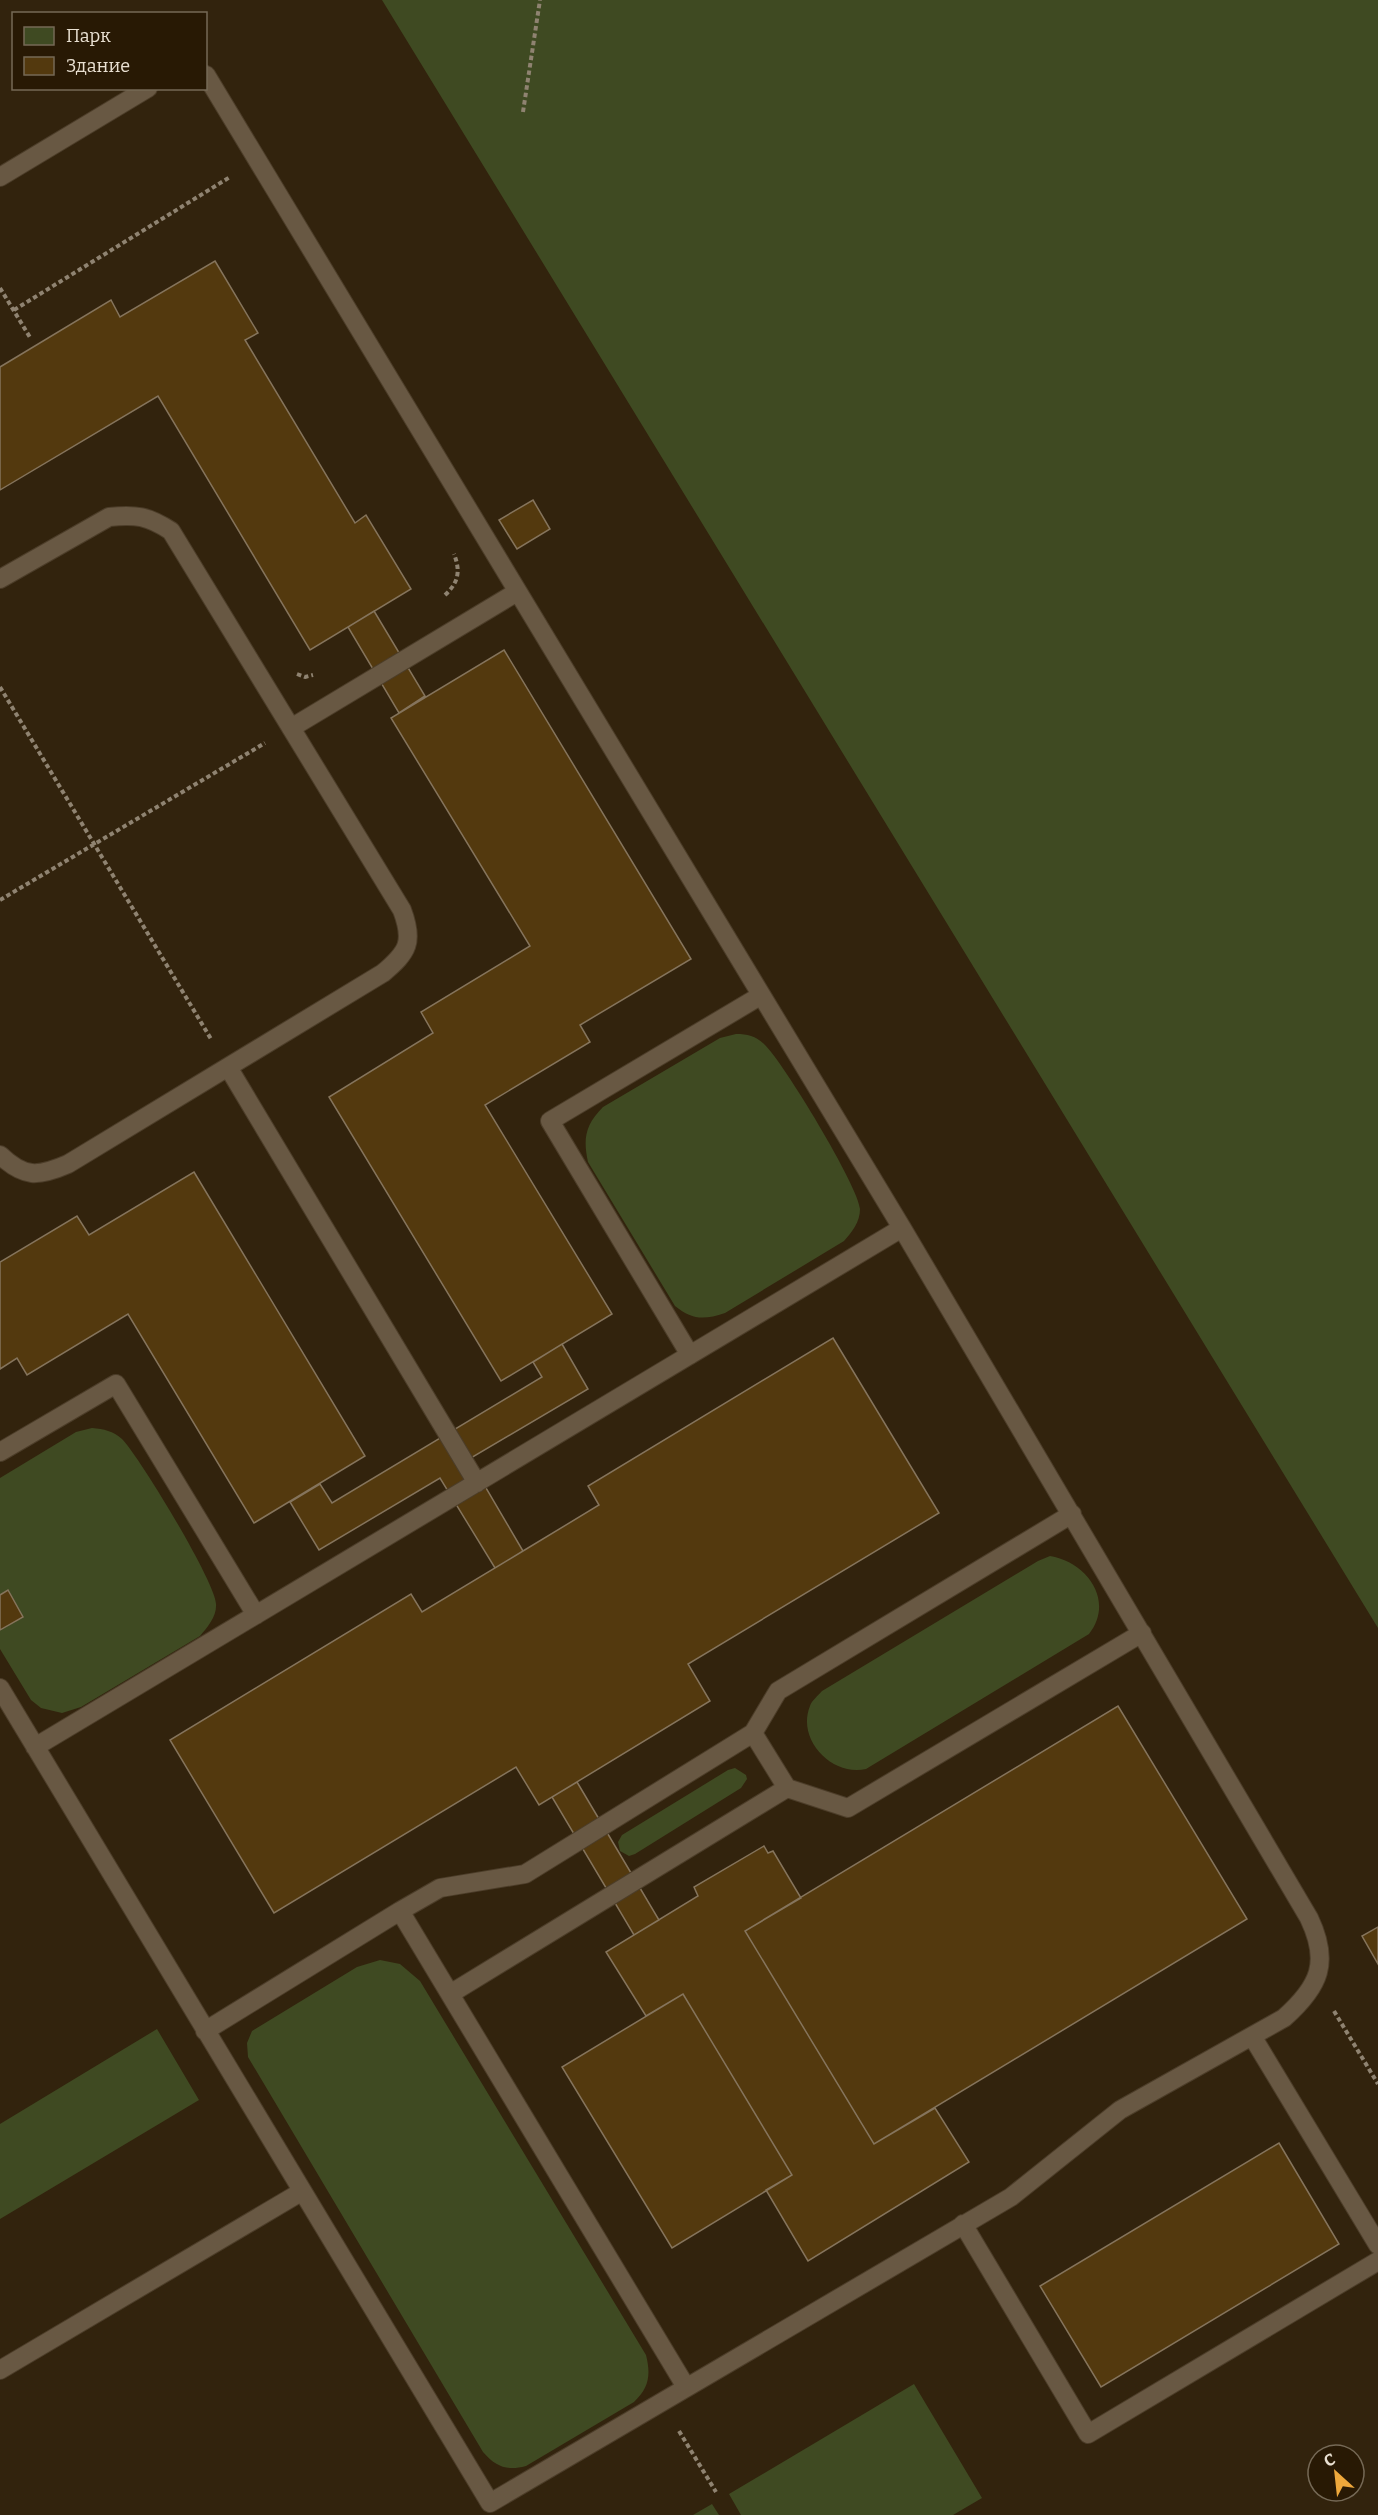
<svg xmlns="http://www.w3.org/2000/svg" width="1378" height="2515" viewBox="0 0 1378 2515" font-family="Bitter,serif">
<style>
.green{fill:#3f4a22}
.building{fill:#53390e;stroke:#85745c;stroke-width:1.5}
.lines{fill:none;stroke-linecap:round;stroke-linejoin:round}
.lane-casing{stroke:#4c3d29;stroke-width:20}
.path{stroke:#8f8371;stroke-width:4;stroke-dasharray:4.5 3;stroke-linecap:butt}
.lane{stroke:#685843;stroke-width:18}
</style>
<rect width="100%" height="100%" fill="#32230d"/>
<path class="green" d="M382,0H1378V1628Z
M736,1034C748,1034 756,1036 765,1045C783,1062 859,1187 860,1209C860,1222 852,1232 844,1241L725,1313C704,1320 692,1320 675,1306L588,1162C583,1139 585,1125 603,1107L720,1038Z
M92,1428C104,1429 113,1431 122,1439C139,1456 216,1583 216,1604C217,1616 208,1627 200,1636L81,1707L62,1713L41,1708L31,1700L0,1649V1478L76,1432Z
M1050,1556C1087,1562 1115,1601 1089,1634L866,1769C833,1777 796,1740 810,1706C812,1700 818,1696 822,1691L1038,1561Z
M735,1768L746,1775L747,1779L741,1788L635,1854L629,1856L620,1851L618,1842L622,1835L728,1770Z
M380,1960L400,1964L420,1981L646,2355C651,2375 649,2388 634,2402L526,2466C507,2471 496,2467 483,2452L248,2057L247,2043L252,2031L357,1967Z
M157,2029L199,2100L0,2219V2124Z
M914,2384L982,2498L953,2515H741L729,2494Z
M712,2504L719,2515H693Z"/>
<path class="building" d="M215,261L258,333L245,340L355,523L366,515L411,589L310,650L158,396L0,490V367L111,300L120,317Z
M533,500L550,529L517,549L499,520Z
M374,611L425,696L399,713L348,627Z
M504,650L691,959L580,1025L590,1042L485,1105L612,1314L501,1381L329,1097L433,1033L421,1012L530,946L391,718Z
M194,1172L365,1456L254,1523L128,1314L27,1375L17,1358L0,1369V1262L77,1216L89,1235Z
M833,1338L939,1513L688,1664L710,1701L539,1805L516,1767L274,1913L170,1740L411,1594L422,1612L523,1551L599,1505L588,1486Z
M562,1344L588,1389L469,1459L523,1551L495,1568L440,1478L319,1550L290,1502L320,1484L332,1503L542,1377L533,1362Z
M8,1590L23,1617L0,1630V1595Z
M1118,1706L1247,1919L874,2144L745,1931Z
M577,1782L659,1920L634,1935L552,1797Z
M764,1846L768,1853L773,1851L801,1898L745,1931L874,2144L935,2108L969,2162L808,2261L766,2190L792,2175L683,1994L646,2016L606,1952L698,1896L694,1887Z
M1378,1927V1964L1362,1936Z
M683,1994L792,2175L672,2248L562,2067Z
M1279,2143L1339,2244L1101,2387L1040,2286Z"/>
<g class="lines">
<defs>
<path id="lane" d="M0,177L148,88
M0,579L109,517C136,514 148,516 171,531L402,910C414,942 408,952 383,973L68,1164C38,1177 24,1178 0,1155
M291,728L517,592
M228,1067L477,1483
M690,1355L550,1121L760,996
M0,1452L116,1384L256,1615
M0,1688L490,2503L1011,2197L1120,2110L1284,2018C1320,1986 1330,1962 1309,1918L902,1228L206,75
M753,1733L787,1788
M35,1747L902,1228
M400,1911L440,1888L525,1874L753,1733L778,1691L1072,1514
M450,1994L787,1788L848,1808L1142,1633
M205,2031L400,1911L686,2387
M1252,2036L1378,2245
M963,2224L1088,2434L1378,2261
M0,2370L301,2192"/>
</defs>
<use href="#lane" class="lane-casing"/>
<path class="path" d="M523,112L540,0
M0,288L31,339
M14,310L230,177
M445,595C458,583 461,572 454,554
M297,674L305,677L313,675
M0,687L211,1039
M0,900L265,743
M1334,2011L1378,2084
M679,2431L716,2492"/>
<use href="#lane" class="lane"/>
</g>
<rect x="12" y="12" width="195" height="78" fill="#281904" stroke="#756956" stroke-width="1.5"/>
<rect x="24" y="27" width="30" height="18" fill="#3f4a22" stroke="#756956" stroke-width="1.5"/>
<text x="66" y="42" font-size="18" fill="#e9e0d2">Парк</text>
<rect x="24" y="57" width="30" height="18" fill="#53390e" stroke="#756956" stroke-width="1.5"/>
<text x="66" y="72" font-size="18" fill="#e9e0d2">Здание</text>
<g transform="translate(1336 2473) rotate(333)"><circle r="28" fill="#281904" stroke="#756956" stroke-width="1.5"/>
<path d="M0-4.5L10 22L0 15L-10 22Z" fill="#eea83c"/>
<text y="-9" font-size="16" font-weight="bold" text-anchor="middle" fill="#e9e0d2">С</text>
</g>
</svg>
